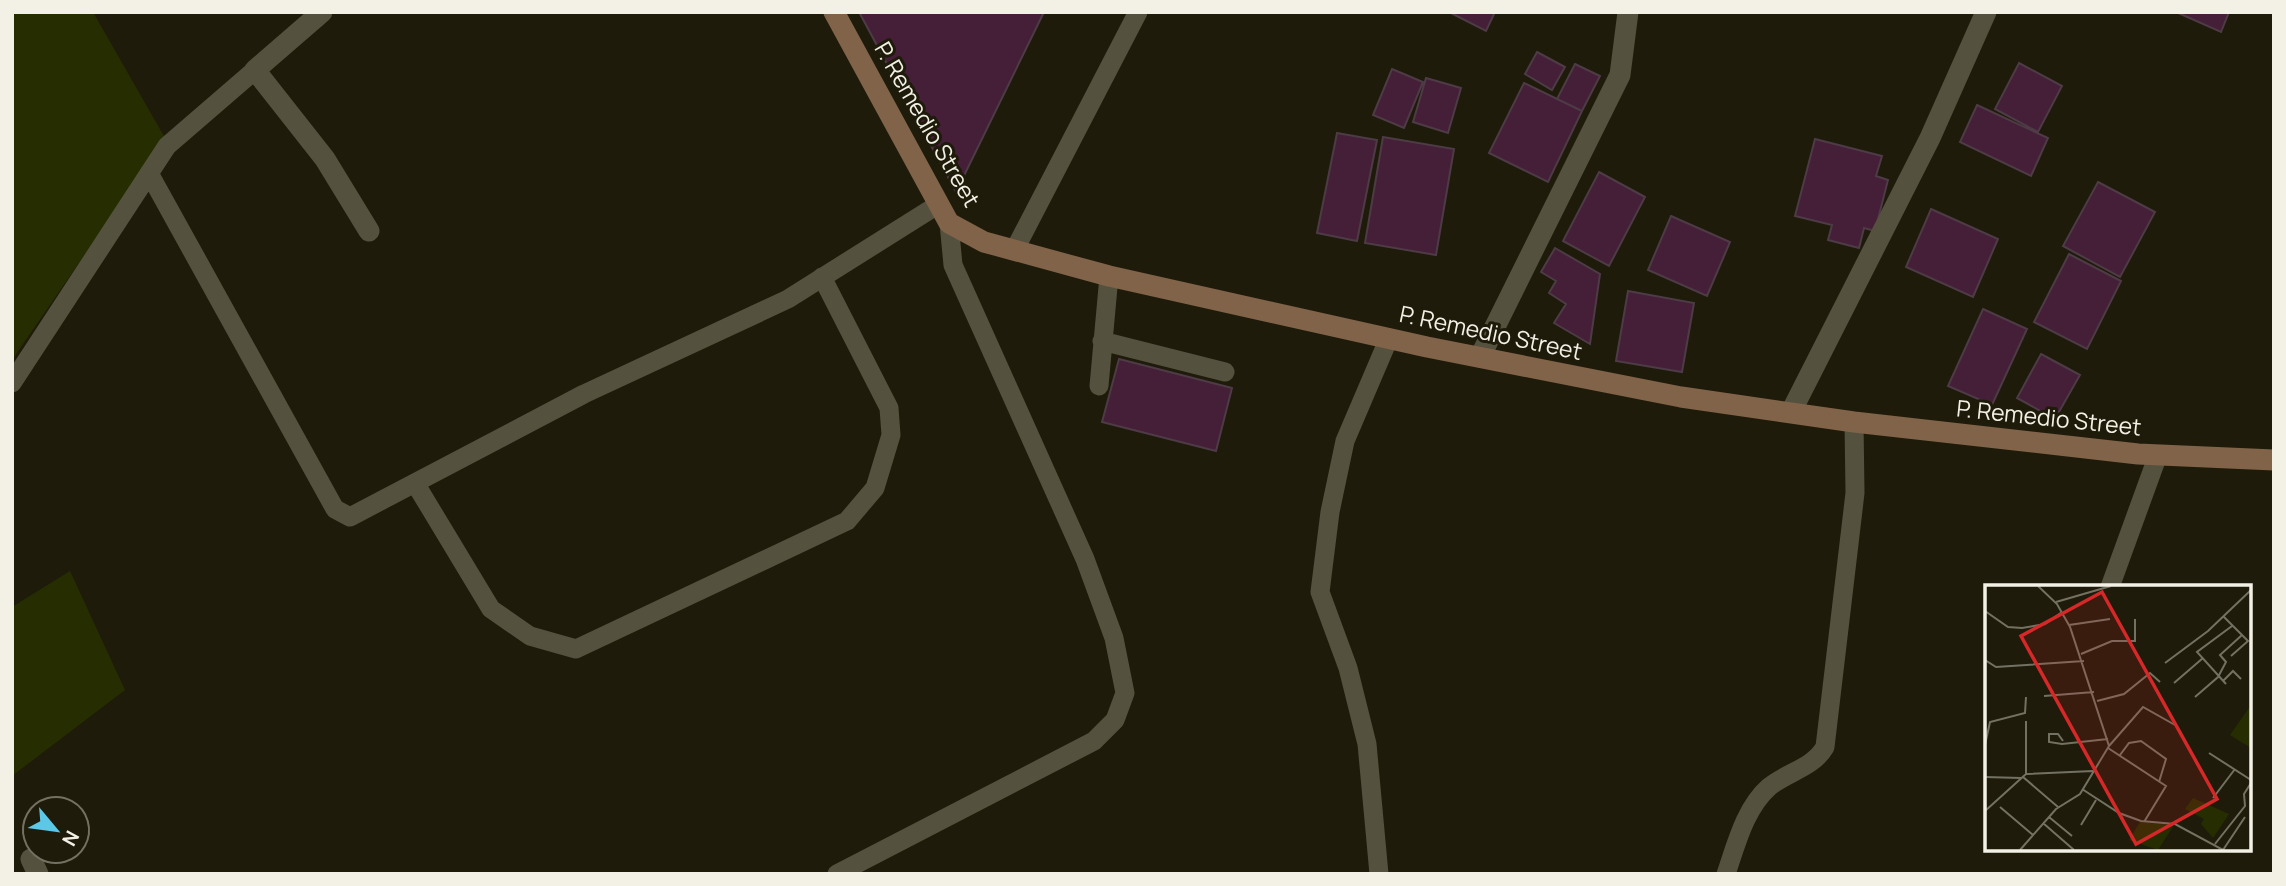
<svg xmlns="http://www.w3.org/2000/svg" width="2286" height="886" viewBox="0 0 2286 886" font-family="Manrope,sans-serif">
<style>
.green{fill:#262e01}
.building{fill:#451f37;stroke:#4d3b46;stroke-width:2}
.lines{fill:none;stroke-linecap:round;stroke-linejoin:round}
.lane{stroke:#54513e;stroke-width:19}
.street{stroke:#54513e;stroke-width:21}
.secondary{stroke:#806348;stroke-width:21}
.labels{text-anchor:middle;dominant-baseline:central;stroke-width:6;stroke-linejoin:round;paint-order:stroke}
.street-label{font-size:23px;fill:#f3f1e6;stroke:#1e1b0a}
.inset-road{fill:none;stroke:#737162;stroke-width:2}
.view{fill:#d62828;fill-opacity:0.15;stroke:#d62828;stroke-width:3.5}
.inset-edge{fill:none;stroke:#f3f1e6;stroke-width:3.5}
</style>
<rect width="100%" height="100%" fill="#1e1b0a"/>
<path class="green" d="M12,12H93L165,138L12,360Z
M70,571L125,690L12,776V607Z"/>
<path class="building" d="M859,12H1044L956,192Z
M1449,12H1495L1486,31Z
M2176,12H2229L2221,32Z
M1537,52L1565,67L1552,90L1525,74Z
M2019,63L2062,86L2038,132L1995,109Z
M1575,64L1600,76L1582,111L1557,99Z
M1392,69L1423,82L1404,128L1373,115Z
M1426,78L1461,88L1448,133L1413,122Z
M1524,83L1582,111L1548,182L1489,153Z
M1977,105L2048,138L2031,176L1960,142Z
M1337,133L1377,140L1357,241L1317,233Z
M1383,137L1454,149L1436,255L1365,243Z
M1815,139L1882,156L1876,176L1888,180L1875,231L1864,228L1859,248L1828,240L1832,225L1795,216Z
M1599,172L1645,197L1609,266L1563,241Z
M2098,182L2155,212L2120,277L2063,246Z
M1931,209L1998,239L1973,297L1906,267Z
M1671,216L1730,242L1707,296L1648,270Z
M1555,248L1600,274L1590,344L1554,323L1566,304L1549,293L1556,281L1541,272Z
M2069,254L2121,281L2087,349L2034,322Z
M1628,291L1694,303L1682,372L1616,361Z
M1983,309L2027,329L1992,405L1948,386Z
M2041,354L2080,375L2055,419L2017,398Z
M1119,359L1232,388L1216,451L1102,422Z"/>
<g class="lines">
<path class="lane" d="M149,173L335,509L350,517L584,394L788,299L939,204
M1015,249L1138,12
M1102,341L1225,372
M12,383L167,146L255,70
M1099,386L1109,276
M415,483L491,609L530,636L576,649L847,521L875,488L891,435L889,408L822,277
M2110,587L2158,455
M837,874L1094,741L1115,720L1125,693L1114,638L1085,559L953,265L949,223
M1379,874L1367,744L1348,668L1320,592L1330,512L1345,441L1389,338
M1726,874C1736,845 1745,808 1769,787C1787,772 1813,768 1825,747L1855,493L1854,422"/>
<path class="street" d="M322,12L255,70L325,159L369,231
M1480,357L1620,75L1628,12
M1791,412L1930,138L1986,12
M31,859L38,874"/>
<path class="secondary" d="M834,12L949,223L984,242L1109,276L1427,347L1681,397L1854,422L2138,454L2274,460"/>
</g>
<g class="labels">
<g class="street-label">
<text transform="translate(928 124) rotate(60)">P. Remedio Street</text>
<text transform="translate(1491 332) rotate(12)">P. Remedio Street</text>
<text transform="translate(2049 417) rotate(6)">P. Remedio Street</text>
</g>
</g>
<g transform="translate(1985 585)">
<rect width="266" height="266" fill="#1e1b0a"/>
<path d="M264,123L266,125V163L245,150ZM208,213L244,229L228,253L216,239L219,234L200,224ZM155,237L189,240L173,265L144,255Z" fill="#262e01"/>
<path class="inset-road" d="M71,17L126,1M0,26L23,42L37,43L60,39L77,27M239,32L263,56L246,71M84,40L125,34M96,69L127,56H150V34M0,75L11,82L99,76M180,78L223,46L266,5M238,96L248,86L256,94M189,98L218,73M241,99L212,67L247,41M59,111L109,107M210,112L233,92L241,77L235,70L257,50M112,116L139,109L165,88L175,97M41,136V189M78,156L73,149H64V157L77,159L123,154M0,160L5,137L40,128L41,112M124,161L158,122L190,140M123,163L181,201L159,237M224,168L266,195M135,170L144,158L156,156L181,174L174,197M0,192L36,193M38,192L73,222M97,204L134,228L156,236L190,239L238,265L260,232M228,213L250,184M15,222L48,250M0,226L41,189L108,186M64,232L87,251M58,238L89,265M96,240L111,215M230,259L260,221L259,209L266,198M35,265L71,224L95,209L124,161L85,42L72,19L53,1"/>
<path class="view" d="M117,7L232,214L151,259L36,51Z"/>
<rect width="266" height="266" class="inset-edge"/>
</g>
<rect width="2286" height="886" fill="none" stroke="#f3f1e6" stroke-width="28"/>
<g transform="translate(56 830) rotate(119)"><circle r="33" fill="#1e1b0a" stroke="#737162" stroke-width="2"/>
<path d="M0-5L12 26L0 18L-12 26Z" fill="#5dc7e8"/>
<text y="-10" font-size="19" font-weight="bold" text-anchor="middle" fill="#f3f1e6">N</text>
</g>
</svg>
